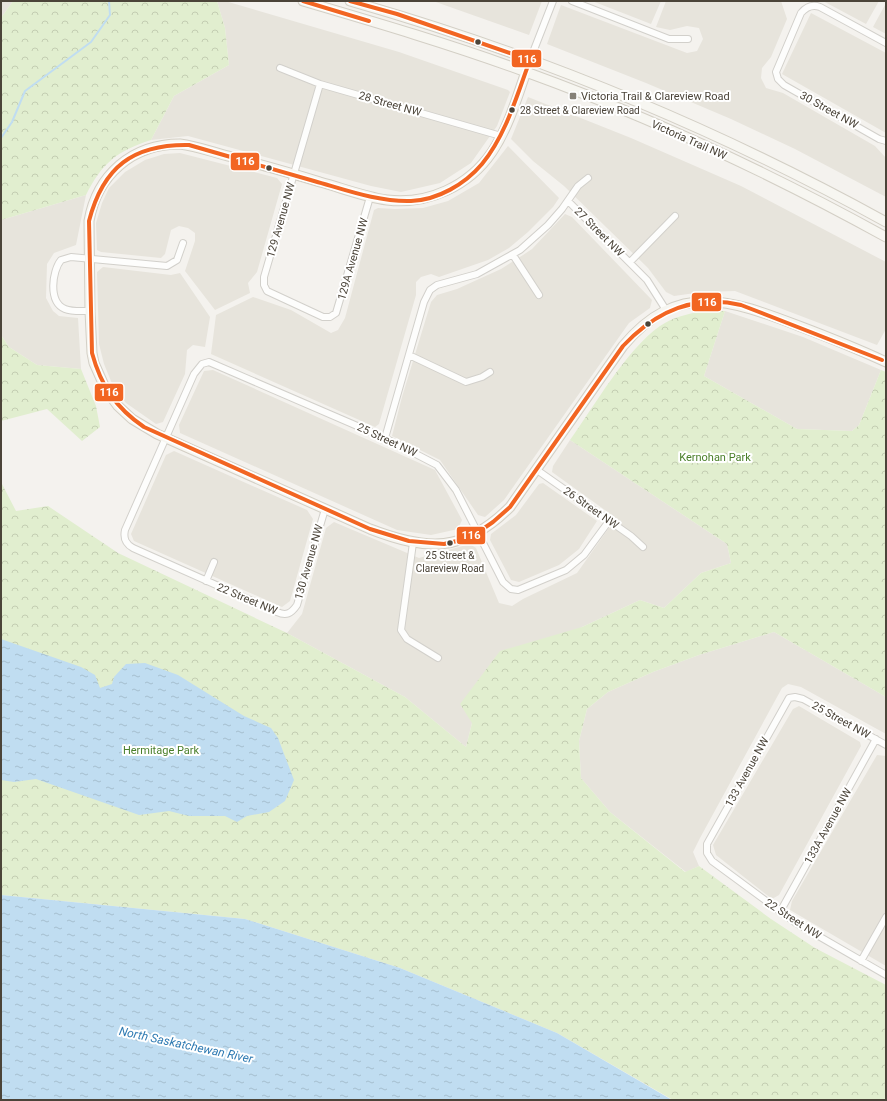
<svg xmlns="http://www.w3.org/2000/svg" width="887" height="1101" viewBox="0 0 887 1101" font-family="Roboto,sans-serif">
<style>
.residential{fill:#e7e4dc}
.park{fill:url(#park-crowns)}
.water{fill:url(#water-ripples)}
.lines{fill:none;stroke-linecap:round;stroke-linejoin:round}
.stream{stroke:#c0ddf1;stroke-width:2}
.street-casing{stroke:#d2d0cb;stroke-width:8}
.secondary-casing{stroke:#d3cfc5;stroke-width:11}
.street{stroke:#fdfdfc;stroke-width:6}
.secondary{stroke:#f7f6f1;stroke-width:9}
.bus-1-casing{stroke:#fff;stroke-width:7}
.bus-1{stroke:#f26522;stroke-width:4}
.bus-dot{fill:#4b4439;stroke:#fff;stroke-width:1.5}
.poi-dot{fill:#868178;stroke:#fff;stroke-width:1.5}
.labels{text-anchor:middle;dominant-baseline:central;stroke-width:4;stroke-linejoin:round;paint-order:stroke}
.bus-label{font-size:10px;fill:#4b4439;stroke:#fff;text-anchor:start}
.poi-label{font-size:11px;fill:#4b4439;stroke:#fff;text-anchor:start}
.street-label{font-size:11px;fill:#4b4439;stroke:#fff}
.park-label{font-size:11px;fill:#4a7f2a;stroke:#fff}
.water-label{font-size:12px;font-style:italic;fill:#2e7ab2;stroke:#fff}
.line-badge{stroke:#fff;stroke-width:1.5}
.badge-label{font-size:11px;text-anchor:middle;font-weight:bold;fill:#fff}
</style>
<defs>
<pattern id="park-crowns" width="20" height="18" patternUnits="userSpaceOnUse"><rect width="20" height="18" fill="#e1eecf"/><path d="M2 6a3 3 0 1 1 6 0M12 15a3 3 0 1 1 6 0" fill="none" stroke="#c3cdb2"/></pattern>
<pattern id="water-ripples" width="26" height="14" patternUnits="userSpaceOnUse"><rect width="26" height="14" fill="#c0ddf1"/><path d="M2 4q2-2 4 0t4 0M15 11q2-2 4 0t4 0" fill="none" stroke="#a6bfcf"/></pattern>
</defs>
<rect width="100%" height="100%" fill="#f4f2ee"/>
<path class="residential" d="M1,1H13L1,18Z
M217,1H225L399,52L508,90L510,92L497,126L471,163L440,183L401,192L371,186L188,136L151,140L174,96L229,65L225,28Z
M433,1H542L529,35Z
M592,1H661L651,24Z
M666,1H781L787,19L771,57L762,68L761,78L766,88L783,93L875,146L886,158V197L795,149L731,119L646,83L547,44L561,5L687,53L697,51L703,39L699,28L687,26L670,30L656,27Z
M823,1H879L866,24Z
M886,3V34L873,27Z
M811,13L886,53V133L782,74Z
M528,97L631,138L741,186L886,262V329L877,345L735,291L702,292L674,296L666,292L648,268L564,186L533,161L511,139Z
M508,146L559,198L553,207L528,232L509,248L488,260L439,277L431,274L421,277L416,282V295L379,424L375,427L211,354L216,315L253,297L291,310L331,333L338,330L345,318L374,210L378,208L395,209L423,208L448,201L479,183Z
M180,153L277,178L282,184L257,272L248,283L250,293L215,310L185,271L195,241V233L188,228L179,226L171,230L165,254L161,258L101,252L97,250L96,223L102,203L109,188L125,172L145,160L164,154Z
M86,195L76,245L54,253L47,264L46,298L53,311L59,316L78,318L81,369L37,365L9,347L1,335V220Z
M565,214L572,217L652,300L650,308L629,323L504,500L485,517L478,515L440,460L392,436L402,397L431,302L437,295L457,289L501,269L523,255L532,249Z
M103,267L171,275L180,273L210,317L205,347L193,345L187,350L185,374L163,422L156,424L126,403L113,386L104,364L99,344L97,272Z
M725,311L803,337L881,370L859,425L852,431L797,429L704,376Z
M213,370L435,470L462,520L458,529L431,535L397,530L180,433L179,425L204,371Z
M570,440L727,544L731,563L701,573L664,608L640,600L582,627L472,723L466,747L405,697L287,633L302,614L326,528L334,522L419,558L470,544L476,548L499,603L512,606L523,599L577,573L616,518L552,472L553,466Z
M174,451L307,510L313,519L290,601L282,607L134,541L131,534L166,455Z
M543,483L597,521L579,549L559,565L519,582L511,580L490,540L491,534L516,515L539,484Z
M774,632L886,697V734L801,687L788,684L782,688L700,838L693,852L699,866L686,872L610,812L581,778L579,741L587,709L608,692L653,672L699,655Z
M799,706L860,742L861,746L779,895L772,899L716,855L713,845L793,709Z
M877,755L886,756V966L790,910L792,901Z"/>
<path class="park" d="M13,1H217L225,28L229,65L174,96L151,140C117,151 102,163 86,195L1,220V18Z
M703,311H725L704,376L797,429L852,431L859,425L881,370L886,372V697L774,632L699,655L653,672L608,692L587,709L579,741L581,778L610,812L685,872L699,866L771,919L815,948L886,985V1100H673L557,1033L400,968L245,919L1,895V482L16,511L48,506L118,553L287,633L405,697L466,747L472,723L460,704L500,651L582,627L640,600L664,608L701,573L731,563L727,544L570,440C595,405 626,350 660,326C673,317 688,314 703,311Z
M1,335L9,347L37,365L81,369L96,406L100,427L82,441L47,409L1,421Z"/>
<path class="water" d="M1,639L81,667L95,675L100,688L112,684L114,677L126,664L145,663L178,675L244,716L271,728L278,738L294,780L285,801L269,812L247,816L237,822L225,816H189L169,811L139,815L36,779L14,782L1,780Z
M1,895L245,919L400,968L557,1033L672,1100L1,1099Z"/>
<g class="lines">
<path class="stream" d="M1,138L12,122L25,91L91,42L110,15L109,1"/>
<defs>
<path id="street" d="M572,1L669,39H688
M886,43L820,7C812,4 806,7 801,13L776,72L778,79L784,85L879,139L886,141
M530,60L553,1
M280,68L320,84L501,136
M320,84L264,277V285L267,291L323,317H330L336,313L370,197
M568,201L647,280L666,310
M513,255L539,295
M630,262L675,216
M90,311C82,311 72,312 65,309C48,302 52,271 61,260L71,257L167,266L177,260L183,243
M409,355L466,382L482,377L490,372
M385,438L424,302L430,290L437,285L477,274L520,250L548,225L562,209L578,186L588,178
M537,470L631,536L643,547
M325,509L297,605C291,614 286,616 277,612L133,548C126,544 123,539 125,530L194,374L202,364L209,362L385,438L437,465L456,490L503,582L511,589L518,590L566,570L584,555L609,521
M413,543L401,630L407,639L438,658
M206,581L214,562
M886,745L803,699L795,697L789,698L707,844V853L712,861L796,923L886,975
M780,912L876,739
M861,961L886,917"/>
<path id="secondary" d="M303,1C378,23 453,45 526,72C650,117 770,173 886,237
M350,1C536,54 717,129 886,222
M530,60C519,91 510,125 492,152C469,186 428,205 387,200C365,197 342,188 320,182C291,173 262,165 232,157C215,153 197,146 180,144C132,144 97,175 89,221L90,311L92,353L94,363L106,390L118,406L132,419L157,434L370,529C427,551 464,553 510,507L623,346C678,280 731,300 799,326C828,337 858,349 886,362"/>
</defs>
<use href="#street" class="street-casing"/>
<use href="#secondary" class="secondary-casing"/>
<use href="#street" class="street"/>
<use href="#secondary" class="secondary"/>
<defs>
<path id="bus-1" d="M303,1L369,21
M350,1L397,14L530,60C517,95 506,135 482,164C465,184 438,200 411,201C378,202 346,190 314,181C272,169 231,157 189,145C133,144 103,167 89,221L92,353C101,386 116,408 144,427L370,529L409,541L444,544L461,540L477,533L493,522L510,507L623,346C655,312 694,294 741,305L882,360"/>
</defs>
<use href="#bus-1" class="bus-1-casing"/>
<use href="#bus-1" class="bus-1"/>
</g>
<g class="bus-dot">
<circle cx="478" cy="42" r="3.5"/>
<circle cx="512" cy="110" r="3.5"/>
<circle cx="269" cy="168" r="3.5"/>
<circle cx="648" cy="324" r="3.5"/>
<circle cx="450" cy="543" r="3.5"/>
</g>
<rect class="poi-dot" x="569" y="92" width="8" height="8" rx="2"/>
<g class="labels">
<g class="bus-label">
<text x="520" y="110">28 Street &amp; Clareview Road</text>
<text x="450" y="555" text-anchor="middle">25 Street &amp;<tspan x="450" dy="13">Clareview Road</tspan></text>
</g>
<g class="poi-label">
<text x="581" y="96">Victoria Trail &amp; Clareview Road</text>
</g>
<g class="street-label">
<text transform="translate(390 104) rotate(16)">28 Street NW</text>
<text transform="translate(829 110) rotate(29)">30 Street NW</text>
<text transform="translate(689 140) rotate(24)">Victoria Trail NW</text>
<text transform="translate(281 220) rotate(-74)">129 Avenue NW</text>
<text transform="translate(599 232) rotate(45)">27 Street NW</text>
<text transform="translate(353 259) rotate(-74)">129A Avenue NW</text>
<text transform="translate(387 440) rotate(25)">25 Street NW</text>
<text transform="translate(591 508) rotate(35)">26 Street NW</text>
<text transform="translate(309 562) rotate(-74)">130 Avenue NW</text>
<text transform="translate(247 599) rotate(23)">22 Street NW</text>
<text transform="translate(841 720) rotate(29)">25 Street NW</text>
<text transform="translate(747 772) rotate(-61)">133 Avenue NW</text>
<text transform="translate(828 826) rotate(-61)">133A Avenue NW</text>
<text transform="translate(793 919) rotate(33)">22 Street NW</text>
</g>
<g class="park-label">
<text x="715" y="457">Kernohan Park</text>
<text x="161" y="750">Hermitage Park</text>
</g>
<g class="water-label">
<text transform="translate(186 1045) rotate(12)">North Saskatchewan River</text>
</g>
</g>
<g class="line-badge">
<rect x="511" y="49" width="31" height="19" rx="4" fill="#f26522"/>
<rect x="230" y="152" width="30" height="19" rx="4" fill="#f26522"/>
<rect x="691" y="292" width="31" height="20" rx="4" fill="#f26522"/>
<rect x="94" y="383" width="30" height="19" rx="4" fill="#f26522"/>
<rect x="456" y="526" width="30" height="19" rx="4" fill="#f26522"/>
</g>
<g class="badge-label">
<text x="527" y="63">116</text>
<text x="245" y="165">116</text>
<text x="707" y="306">116</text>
<text x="109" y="396">116</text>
<text x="471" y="539">116</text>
</g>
<rect width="887" height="1101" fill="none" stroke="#4b4439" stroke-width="4"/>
</svg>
